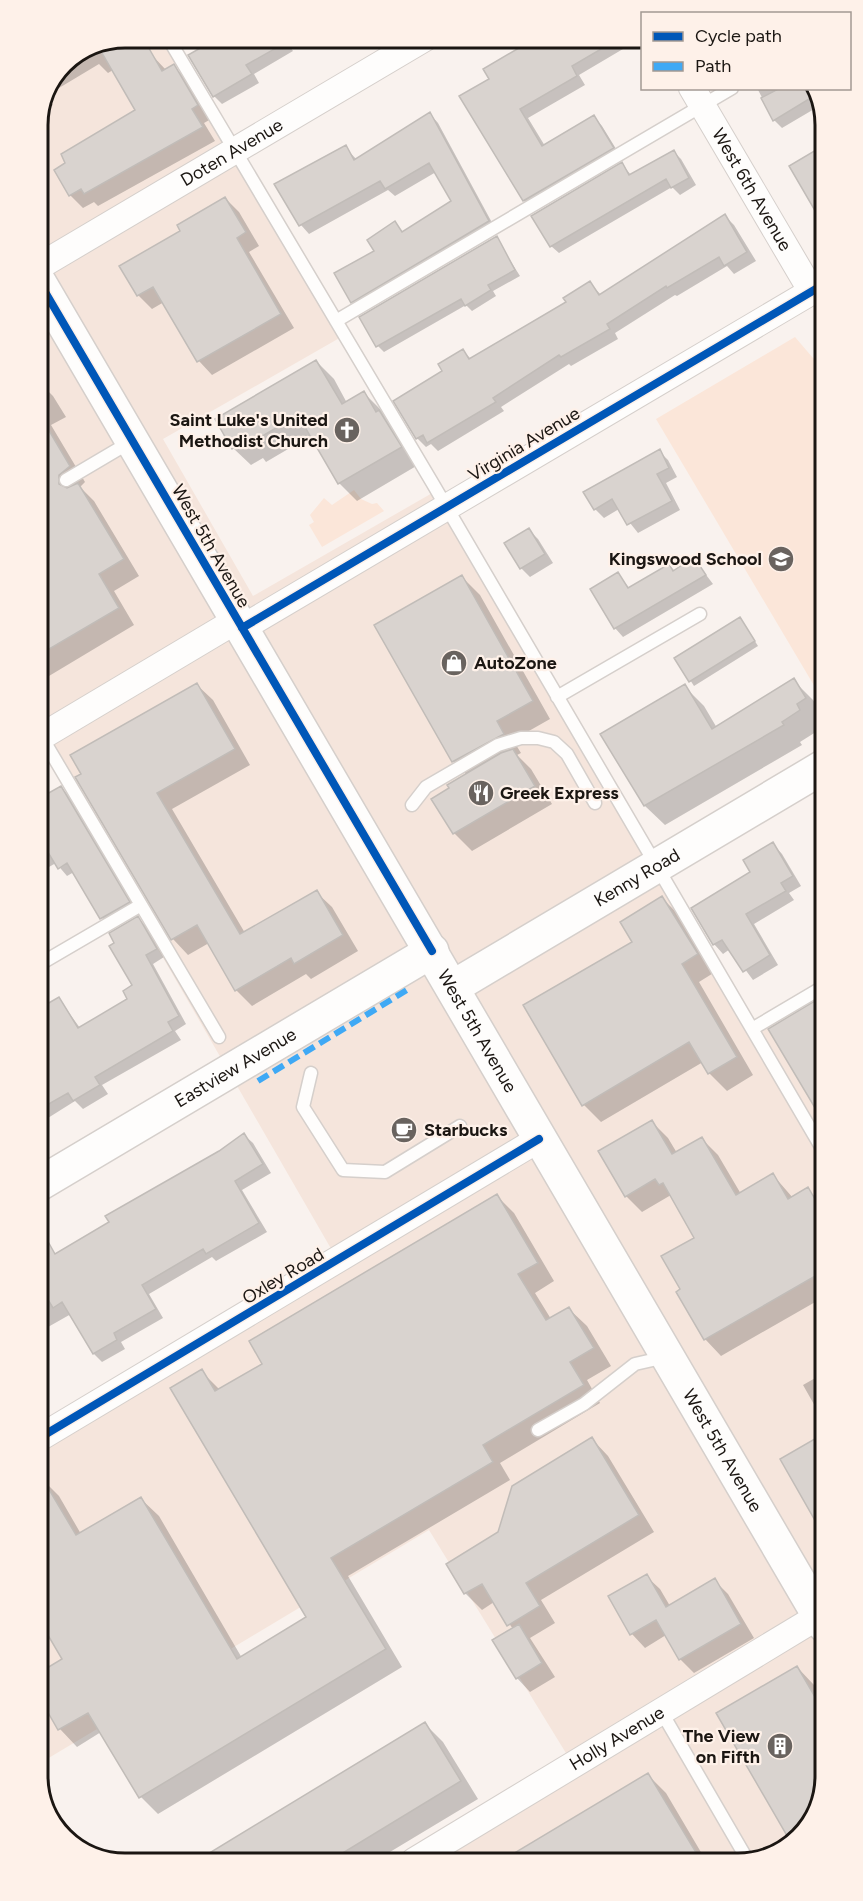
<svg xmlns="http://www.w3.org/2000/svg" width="863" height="1901" viewBox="0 0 863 1901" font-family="Figtree,sans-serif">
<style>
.built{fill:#f5e5dc}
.green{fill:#fbe6d9}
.shadow{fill:#0003}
.building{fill:#d9d3cf;stroke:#c1bcb8;stroke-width:1.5}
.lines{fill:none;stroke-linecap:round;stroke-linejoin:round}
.lane-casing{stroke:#d5cfcb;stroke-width:15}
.street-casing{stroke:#d5cfcb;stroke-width:28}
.secondary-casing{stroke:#d5cfcb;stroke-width:36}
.lane{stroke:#fefdfc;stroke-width:12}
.street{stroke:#fefdfc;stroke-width:26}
.secondary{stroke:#fefdfc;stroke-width:33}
.quiet{stroke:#3fa9f5;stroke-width:6;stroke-dasharray:12 6;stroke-linecap:butt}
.cycleway-casing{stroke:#fef1e9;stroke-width:11}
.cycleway{stroke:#0057b8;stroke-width:8}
.labels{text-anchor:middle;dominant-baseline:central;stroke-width:4.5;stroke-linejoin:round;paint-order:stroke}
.street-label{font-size:18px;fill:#1b1612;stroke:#fef1e9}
.poi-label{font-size:18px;font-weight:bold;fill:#1b1612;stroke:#fef1e9;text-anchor:end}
.rim{fill:none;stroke:#1b1612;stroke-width:3}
</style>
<rect width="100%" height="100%" fill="#f9f2ee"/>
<path class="built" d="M125,38H169L343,336L163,439L253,596L434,492L749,1028L823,985L825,1777L811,1825L767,1859L432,1861L577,1771L429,1530L42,1762L41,1437L337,1259L39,743L38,119L63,63Z"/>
<path class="green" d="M795,337L813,358L822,363V699L656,419Z
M354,490L361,499L372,504L377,503L384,511L322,547L309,525L314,522L310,515L324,498L332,505Z"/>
<path class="shadow" d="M125,38L137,59L149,52L166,70L173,66L187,79L211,119L204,123L215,141L98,206L94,202L83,208L70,195L137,111L113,70L108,73L99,64L49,94L63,63Z
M221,38H300L288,44L293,51L254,74L259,83L222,104L214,96L190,56Z
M539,38H616L623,49L579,75L585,85L528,118L545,146L594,117L602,126L621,157L533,209L524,201L461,96L491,79L485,70Z
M757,88H815L821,96V105L782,128L774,120Z
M48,97L53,105L41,113Z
M430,114L438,123L496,230L360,311L352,302L395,223L404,233L453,201L436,172L395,196L388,190L309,234L301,225L277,185L345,147L357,160Z
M674,152L681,159L696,185L680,195L672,187L559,253L551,246L622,164L631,175Z
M225,198L239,212L259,246L249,252L294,328L212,375L199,361L164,302L152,309L138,295L182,231Z
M725,216L734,225L756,261L734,274L727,266L677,296L675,295L615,333L618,339L571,366L569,364L501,407L504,411L438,451L431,444L426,447L417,438L444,372L463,351L472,360L568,303L590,283L602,296Z
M496,238L520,276L493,291L496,296L472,311L466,305L384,352L378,346Z
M316,361L334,379L347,403L364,393L382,411L397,429L418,465L357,501L339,483L312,435L266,462L263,458L251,465L233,448Z
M38,381L53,396L66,417L51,425L85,482L80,487L94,501L139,576L114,591L134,625L39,682Z
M659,451L668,460L677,477L666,483L680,510L638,533L619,509L604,518L595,509Z
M529,530L538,539L553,563L530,577L521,568Z
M694,559L713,584L623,637L615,628L592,590L618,574L630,589L669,565L675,571Z
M462,577L480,595L550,719L513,740L521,753L517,755L531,769L552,804L472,851L454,833L451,789L467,775L453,761Z
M744,624L758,646L694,686L676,658Z
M793,680L813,700L823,715V720L815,724L819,730L800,742L802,745L665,825L645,806L602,734L684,686L704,706L717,728Z
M197,685L213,700L250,765L172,809L245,933L316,892L332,907L358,951L311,979L306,974L252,1006L236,990L209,943L188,955L173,939L77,778Z
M61,787L69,796L137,911L110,927L102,918L74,872L67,876L56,863L40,872V800Z
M773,844L782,854L801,886L789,893L794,900L754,924L778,965L753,980L730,949L723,954L714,944L752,873Z
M662,898L680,916L715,972L699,982L753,1075L727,1091L709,1073L703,1062L601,1122L584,1105L634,942Z
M138,918L146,926L164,957L153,964L186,1024L175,1031L181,1040L102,1085L108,1094L83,1109L75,1101L40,1123V1010L59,999L80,1028L129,999L134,985Z
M652,1122L668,1138L677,1153L702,1139L718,1155L741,1194L773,1175L793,1198L807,1189L824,1206V1297L721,1356L705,1339L678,1292L682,1290L696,1238L671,1195L642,1212L626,1196Z
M244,1135L253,1143L271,1173L242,1190L267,1232L216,1261L212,1257L149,1294L163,1318L121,1342L125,1349L102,1362L94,1354L71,1314L41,1331V1258L53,1252L56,1255L111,1223Z
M496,1195L514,1213L554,1281L535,1293L551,1319L569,1309L587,1326L611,1366L587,1380L600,1403L500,1463L510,1480L348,1576L402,1667L158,1814L141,1797L101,1732L77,1747L60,1729L42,1699V1672L64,1659L42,1622L41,1478L59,1496L81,1534L141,1499L159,1516L242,1658L309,1618L201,1371L220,1390L264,1364Z
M824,1373V1422L803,1385Z
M592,1439L608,1456L654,1532L541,1600L555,1623L530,1638L555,1677L530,1692L517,1678L513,1629L494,1602L482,1610L465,1593L499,1533Z
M646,1576L660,1589L670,1606L714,1580L728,1594L754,1638L694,1673L680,1659L666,1635L645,1648L632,1634Z
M797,1667L814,1685L825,1704V1777L811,1825Z
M425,1724L443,1742L478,1799L375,1861L196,1863Z
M648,1775L666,1793L705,1859L504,1861Z"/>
<path class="building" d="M125,38H143L162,71L174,64L198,105L192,109L203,127L84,194L81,189L69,196L54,170L65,163L61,154L135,110L99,48Z
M218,38H294L246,65L252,74L213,97L188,55Z
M536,38H620L572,66L577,76L520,109L542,146L594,115L614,148L523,201L459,96L489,79L483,69Z
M780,88H815L819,93L773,121L761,98Z
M430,112L489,221L351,303L334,273L374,251L367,240L395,221L402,232L451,201L429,163L385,189L380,181L299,226L274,184L346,145L354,160Z
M821,147V221L789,166Z
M674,150L689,178L671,188L666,179L550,247L531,216L622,162L629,175Z
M225,197L246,232L237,238L281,314L197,362L153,287L137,296L119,266L180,231L177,225Z
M725,214L747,252L724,266L719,257L667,288L666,286L607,324L610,329L561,357L559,355L493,398L496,402L427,443L423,435L416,439L393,401L442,371L438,364L463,349L469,359L566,302L563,298L590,281L599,295Z
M497,236L515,270L488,285L491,290L465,306L461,299L376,347L359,317Z
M316,360L342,404L364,391L376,412L379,410L402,447L338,484L298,415L247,445L245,441L232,449L215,419Z
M38,412L70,466L59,475V484L67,488L78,483L124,559L99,574L119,608L39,655Z
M660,449L669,468L657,474L672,501L627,525L612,499L594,510L583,492Z
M529,528L545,554L520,569L504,543Z
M694,557L706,575L614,629L590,589L618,572L628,588L669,564L673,571Z
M462,575L533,701L497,721L504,734L452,762L374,625Z
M740,617L755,641L689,682L674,658Z
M794,678L806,698L797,704L800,710L782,722L784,725L644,806L600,734L685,684L712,729Z
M197,683L235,749L157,793L240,934L317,890L343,935L294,964L291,958L235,991L197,925L171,940L75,777L81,774L70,755Z
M513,749L535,786L453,834L431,799L449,788L447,785L501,753Z
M61,786L130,902L100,919L67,863L58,869L40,839V806L48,801L45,795Z
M773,842L793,876L781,883L786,891L746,914L770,955L743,972L722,940L713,945L691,908L750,872L743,860Z
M662,896L698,954L682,964L737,1057L708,1074L689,1042L582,1106L523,1005L632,942L620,922Z
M138,916L157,949L146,955L179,1016L168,1022L173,1031L95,1077L100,1085L73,1101L68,1093L40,1109V1008L59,997L78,1028L127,999L123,991L132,985L109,946L114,943L109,933Z
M823,996L824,1123L768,1029Z
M652,1120L672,1154L702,1137L736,1195L773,1173L788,1199L808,1187L824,1215V1271L704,1340L676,1292L680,1289L661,1256L694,1238L663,1183L659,1185L655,1179L625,1197L598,1151Z
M244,1133L263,1164L235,1181L259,1223L206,1254L203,1249L142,1285L156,1309L114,1333L117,1340L93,1354L62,1302L53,1308L41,1288V1229L55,1254L109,1222L105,1216L219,1151Z
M497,1194L538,1263L518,1274L546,1320L569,1307L594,1348L570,1362L584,1385L483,1445L493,1462L331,1558L386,1649L139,1798L88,1713L58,1730L42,1702V1671L62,1659L42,1625L41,1476L76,1535L141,1497L237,1659L306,1617L170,1388L202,1369L215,1391L262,1364L249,1341Z
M825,1433V1538L780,1459Z
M592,1437L639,1515L526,1583L540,1606L507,1626L482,1584L464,1594L446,1564L498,1532L512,1486Z
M647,1574L666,1607L715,1578L741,1624L679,1660L656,1620L630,1635L608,1596Z
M519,1624L542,1663L516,1679L492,1640Z
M797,1666L825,1714V1777L811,1825L790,1841L716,1713Z
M425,1722L461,1781L328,1862L193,1863Z
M648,1773L700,1859L501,1861Z"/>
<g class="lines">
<defs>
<path id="lane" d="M168,38L433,484L824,1152
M336,321L732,88
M66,480L132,441
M557,697L700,614
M40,734L219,1037
M412,805L426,787L498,745L521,738H538L554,742L567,754L595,803
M40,964L141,905
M752,1029L823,987
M311,1073L303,1107L343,1170L385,1172L460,1126
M538,1430L584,1404L635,1364L666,1357
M661,1711L747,1859"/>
<g id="street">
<path id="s1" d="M692,88L812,292"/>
<path id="s2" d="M38,267L425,38"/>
<path d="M242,628L821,286"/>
<path d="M39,738L237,620"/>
<path d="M41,1437L539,1139"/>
<path id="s3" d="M414,1861L819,1616"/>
</g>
<g id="secondary">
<path id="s4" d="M38,280L825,1626"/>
<path id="s5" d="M453,987L823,767"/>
<path id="s6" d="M41,1183L432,951"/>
</g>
</defs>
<use href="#lane" class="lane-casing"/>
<use href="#street" class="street-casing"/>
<use href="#secondary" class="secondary-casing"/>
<use href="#lane" class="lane"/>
<use href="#street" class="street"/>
<use href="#secondary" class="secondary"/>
<path class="quiet" d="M258,1081L407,990"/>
<defs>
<path id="cycleway" d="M38,280L432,951
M242,628L821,286
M41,1437L539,1139"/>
</defs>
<use href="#cycleway" class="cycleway-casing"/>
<use href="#cycleway" class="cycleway"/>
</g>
<defs>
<symbol id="church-disc" viewBox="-11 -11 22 22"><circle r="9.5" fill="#69635f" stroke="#fef1e9"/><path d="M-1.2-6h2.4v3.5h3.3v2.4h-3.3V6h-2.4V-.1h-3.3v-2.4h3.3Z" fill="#fff"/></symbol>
<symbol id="school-disc" viewBox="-11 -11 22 22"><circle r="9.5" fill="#69635f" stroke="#fef1e9"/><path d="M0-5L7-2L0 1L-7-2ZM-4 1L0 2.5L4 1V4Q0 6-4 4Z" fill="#fff"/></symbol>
<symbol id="shop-disc" viewBox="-11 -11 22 22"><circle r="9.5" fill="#69635f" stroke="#fef1e9"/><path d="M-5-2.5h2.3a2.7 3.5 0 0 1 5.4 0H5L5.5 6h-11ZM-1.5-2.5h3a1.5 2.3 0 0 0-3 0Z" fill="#fff"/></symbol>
<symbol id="restaurant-disc" viewBox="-11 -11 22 22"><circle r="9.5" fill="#69635f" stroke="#fef1e9"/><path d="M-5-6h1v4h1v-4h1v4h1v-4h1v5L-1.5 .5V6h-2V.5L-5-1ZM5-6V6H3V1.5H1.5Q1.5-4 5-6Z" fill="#fff"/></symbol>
<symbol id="cafe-disc" viewBox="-11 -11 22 22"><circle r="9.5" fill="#69635f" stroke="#fef1e9"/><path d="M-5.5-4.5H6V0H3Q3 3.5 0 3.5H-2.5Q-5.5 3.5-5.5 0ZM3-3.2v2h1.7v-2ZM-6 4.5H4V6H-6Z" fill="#fff"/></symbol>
<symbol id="building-disc" viewBox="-11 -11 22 22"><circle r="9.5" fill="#69635f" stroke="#fef1e9"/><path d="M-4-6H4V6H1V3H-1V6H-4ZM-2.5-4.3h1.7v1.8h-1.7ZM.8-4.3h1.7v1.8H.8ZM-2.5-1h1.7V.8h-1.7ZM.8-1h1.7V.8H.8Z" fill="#fff"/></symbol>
</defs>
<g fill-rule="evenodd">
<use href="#church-disc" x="332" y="415" width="30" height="30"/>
<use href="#school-disc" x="766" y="544" width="30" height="30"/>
<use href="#shop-disc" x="439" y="648" width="30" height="30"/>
<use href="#restaurant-disc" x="466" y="778" width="30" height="30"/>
<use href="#cafe-disc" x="389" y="1115" width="30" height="30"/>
<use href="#building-disc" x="765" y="1731" width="30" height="30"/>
</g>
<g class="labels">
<g class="street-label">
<text stroke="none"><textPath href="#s2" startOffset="225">Doten Avenue</textPath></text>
<text stroke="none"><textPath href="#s1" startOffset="118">West 6th Avenue</textPath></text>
<text transform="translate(524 444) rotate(-31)">Virginia Avenue</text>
<text transform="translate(211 546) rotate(60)">West 5th Avenue</text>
<text stroke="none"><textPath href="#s5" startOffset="214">Kenny Road</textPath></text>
<text stroke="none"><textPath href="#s4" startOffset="870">West 5th Avenue</textPath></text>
<text stroke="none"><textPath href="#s6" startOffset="226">Eastview Avenue</textPath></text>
<text transform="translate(283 1276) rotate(-31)">Oxley Road</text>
<text stroke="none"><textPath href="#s4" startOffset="1356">West 5th Avenue</textPath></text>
<text stroke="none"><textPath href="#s3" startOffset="237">Holly Avenue</textPath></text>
</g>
<g class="poi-label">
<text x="328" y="420">Saint Luke's United<tspan x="328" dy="21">Methodist Church</tspan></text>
<text x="762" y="559">Kingswood School</text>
<text x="474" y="663" text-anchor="start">AutoZone</text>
<text x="500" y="793" text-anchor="start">Greek Express</text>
<text x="424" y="1130" text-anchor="start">Starbucks</text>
<text x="760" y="1736">The View<tspan x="760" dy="21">on Fifth</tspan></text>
</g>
</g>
<path d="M0 0H863V1901H0ZM125 48H738A77 77 0 0 1 815 125V1776A77 77 0 0 1 738 1853H125A77 77 0 0 1 48 1776V125A77 77 0 0 1 125 48Z" fill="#fef1e9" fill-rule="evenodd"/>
<path class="rim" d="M125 48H738A77 77 0 0 1 815 125V1776A77 77 0 0 1 738 1853H125A77 77 0 0 1 48 1776V125A77 77 0 0 1 125 48Z"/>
<rect x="641" y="12" width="210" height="78" fill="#fef1e9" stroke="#a39993" stroke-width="1.5"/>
<rect x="653" y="32" width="30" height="9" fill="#0057b8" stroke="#a39993" stroke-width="1.5"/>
<text x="695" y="42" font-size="18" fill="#1b1612">Cycle path</text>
<rect x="653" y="62" width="30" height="9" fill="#3fa9f5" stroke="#a39993" stroke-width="1.5"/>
<text x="695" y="72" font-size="18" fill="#1b1612">Path</text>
</svg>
